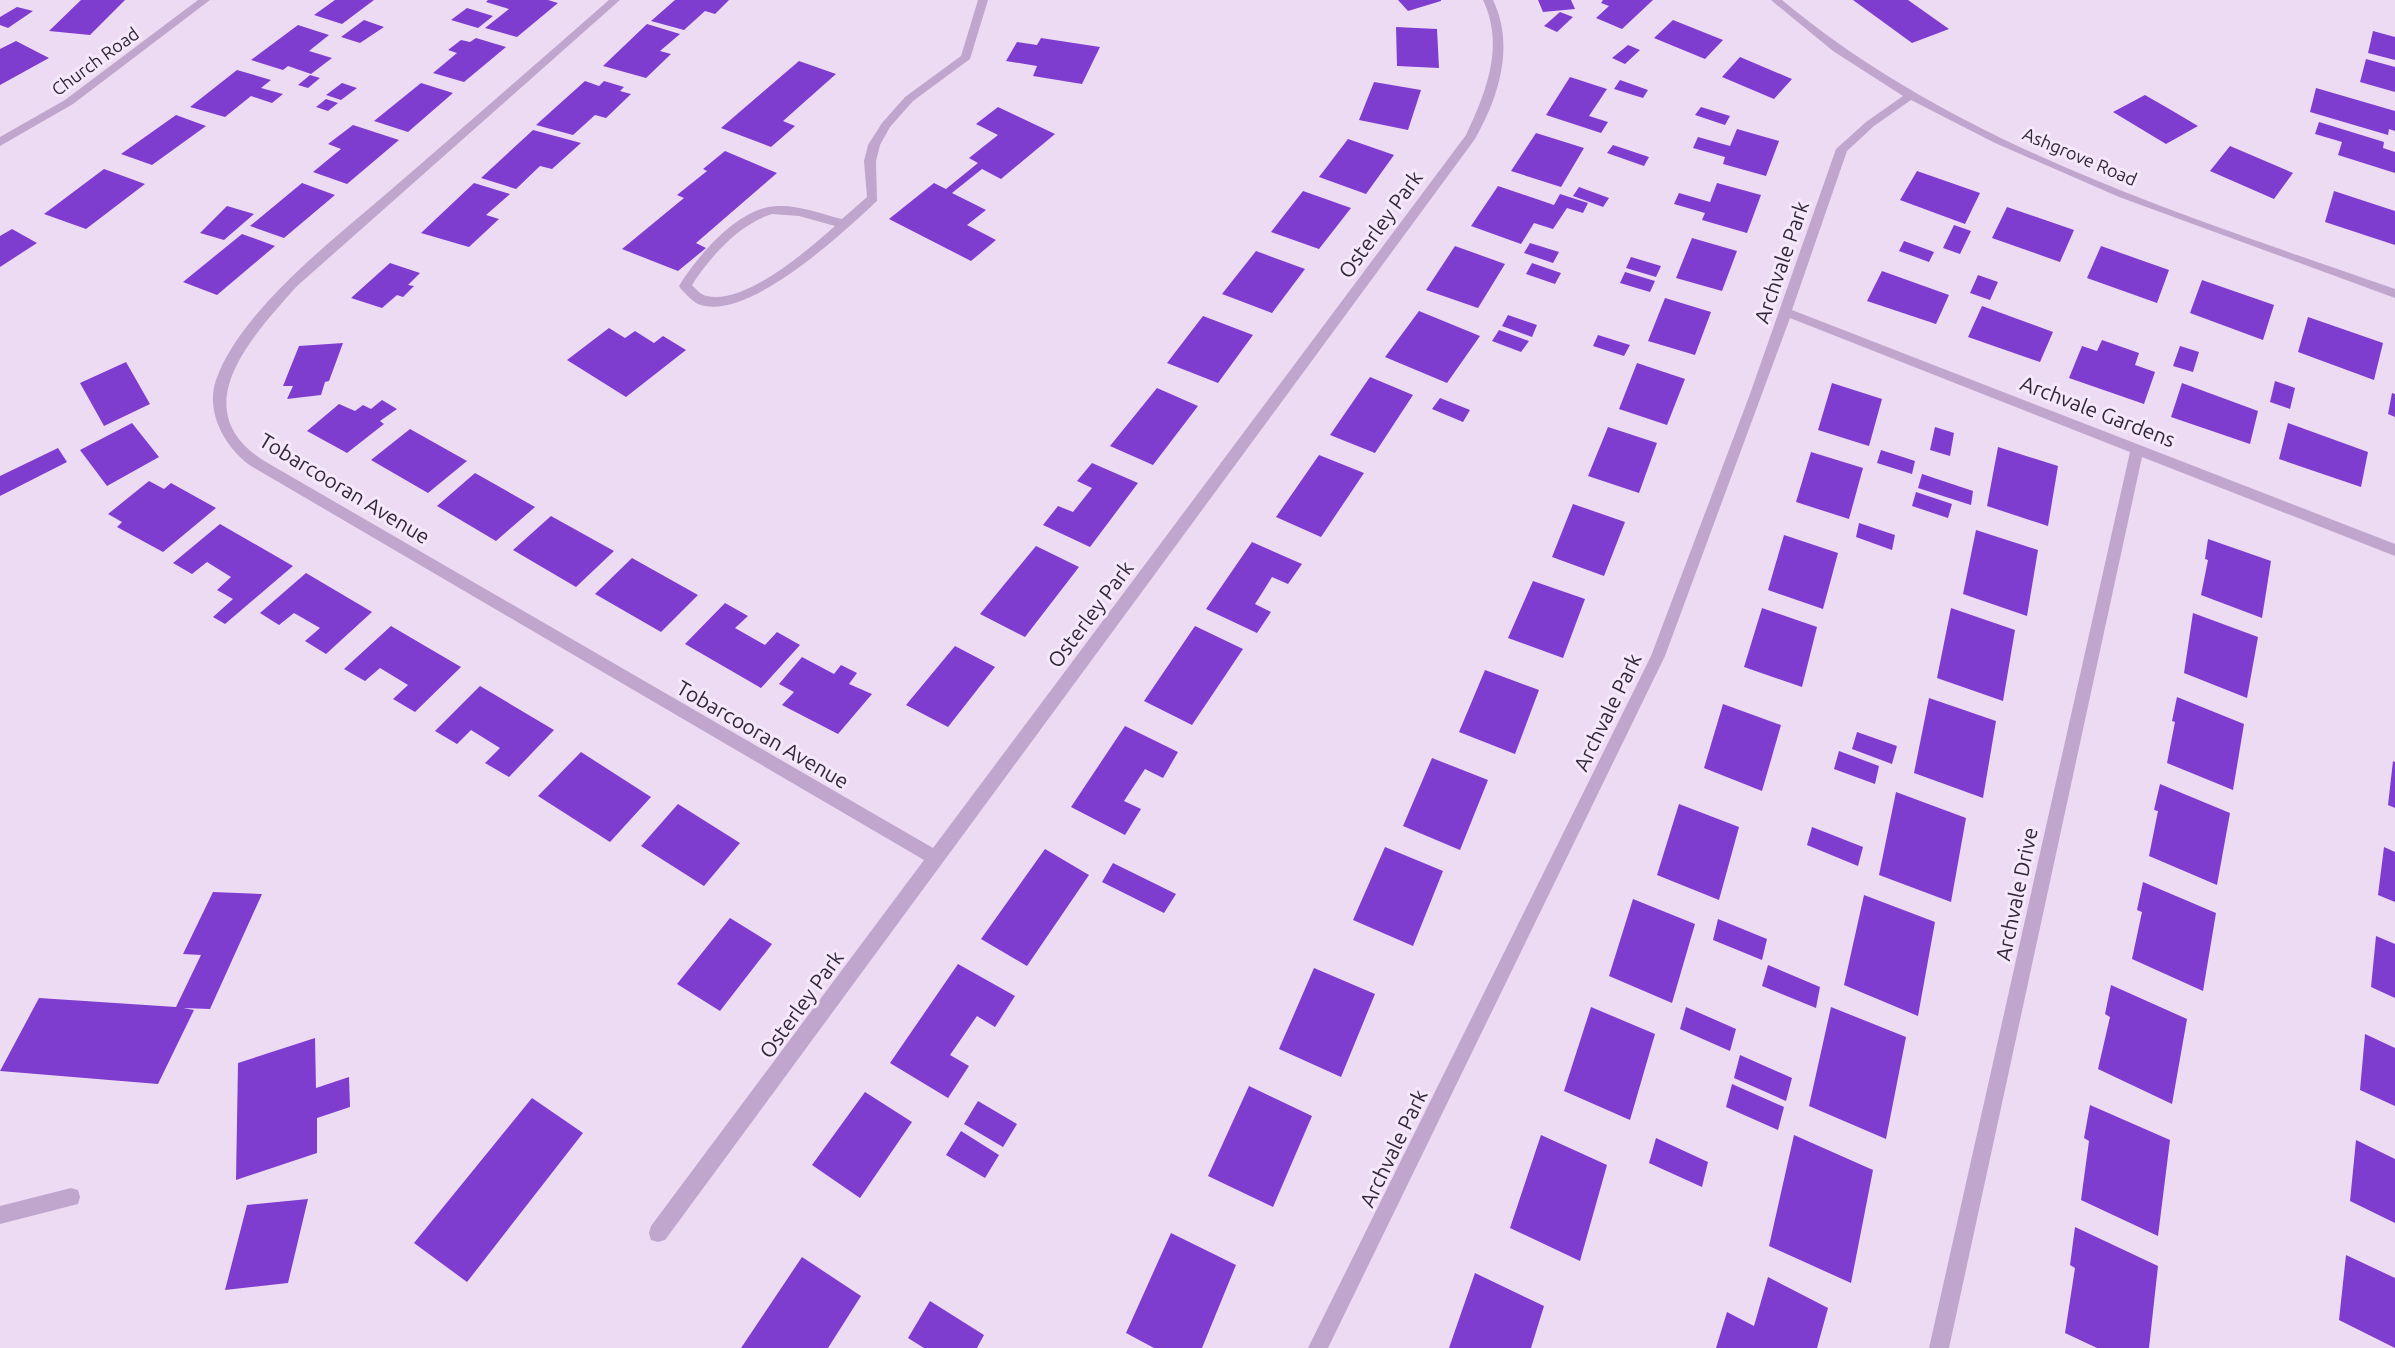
<svg xmlns="http://www.w3.org/2000/svg" width="2395" height="1348" viewBox="0 0 2395 1348" font-family="Ubuntu,sans-serif">
<style>
.building{fill:#7f3dd0}
.lines{fill:none;stroke-linecap:round;stroke-linejoin:round}
.street{fill:#c0a6cd;fill-rule:evenodd}
.labels{text-anchor:middle;dominant-baseline:central;stroke-width:6;stroke-linejoin:round;paint-order:stroke}
.far-street-label{font-size:18px;fill:#302738;stroke:#f6e8fb}
.street-label{font-size:21px;fill:#302738;stroke:#f6e8fb}
</style>
<rect width="100%" height="100%" fill="#eddbf4"/>
<path class="building" d="M81,0H125L90,35L49,31Z
M335,0H374L342,24L314,15Z
M488,0H548L558,3L517,37L485,28L509,9L486,2Z
M675,0H729L715,14L705,11L684,30L651,21Z
M1398,0H1441V1L1408,11Z
M1538,0H1571L1575,9L1543,12Z
M1603,0H1653L1622,29L1596,18L1609,6L1601,3Z
M1853,0H1908L1949,29L1912,43Z
M17,7L33,11L8,28L0,25V17Z
M467,8L493,16L478,28L451,20Z
M1560,12L1573,17L1557,32L1544,26Z
M364,20L384,27L360,43L341,37Z
M1673,20L1723,40L1705,59L1654,38Z
M647,24L680,34L660,51L671,54L646,78L603,66Z
M298,25L329,35L309,51L332,58L311,74L288,66L283,70L251,60Z
M1396,27L1437,29L1439,68L1397,66Z
M2373,31L2395,37V60L2368,53Z
M476,38L506,47L464,82L433,73L457,53L448,50L461,40L470,42Z
M1041,38L1100,47L1082,84L1033,76L1037,66L1006,61L1017,42L1037,45Z
M16,41L49,58L0,85V49Z
M1628,45L1640,50L1625,64L1612,58Z
M1740,57L1792,79L1774,99L1722,77Z
M2366,59L2395,67V92L2360,82Z
M799,61L836,74L783,121L795,126L771,147L721,128Z
M237,70L271,80L261,88L283,94L272,103L251,96L225,117L190,107Z
M310,75L320,78L308,88L298,85Z
M1570,77L1607,89L1589,116L1608,122L1601,133L1546,115Z
M1620,80L1648,90L1643,98L1614,89Z
M585,81L599,86L604,81L624,87L620,91L631,94L606,118L595,115L573,135L536,125Z
M1374,82L1421,90L1408,130L1359,120Z
M342,83L357,88L341,100L326,95Z
M421,83L453,93L408,132L374,121Z
M2316,88L2395,111V131L2389,129L2388,135L2310,112Z
M2145,95L2171,110L2198,126L2166,144L2113,112Z
M326,99L338,103L328,111L316,107Z
M998,107L1055,134L1001,179L982,169L952,193L986,210L967,225L996,240L971,261L889,219L934,183L946,189L978,163L969,158L998,135L976,124Z
M1701,107L1730,116L1725,125L1695,115Z
M176,115L206,126L152,165L121,154Z
M2319,122L2384,142L2383,148L2395,152V173L2338,155L2342,142L2315,134Z
M353,125L399,140L347,184L313,172L341,149L328,144Z
M1737,129L1779,141L1766,176L1723,164L1725,157L1693,148L1698,137L1730,146Z
M533,130L581,143L552,169L540,166L516,189L481,178Z
M1536,133L1584,148L1561,187L1511,171Z
M1348,139L1394,155L1366,194L1319,177Z
M1613,145L1649,157L1644,166L1607,153Z
M2230,146L2293,173L2274,199L2210,171Z
M725,151L777,173L696,243L706,248L678,271L622,249L684,198L677,195L707,171L703,169Z
M104,169L145,184L86,229L44,214Z
M1917,171L1980,193L1965,224L1900,200Z
M302,183L335,195L284,238L250,226Z
M474,183L510,194L486,215L499,219L469,247L421,233Z
M1717,183L1761,195L1747,233L1702,220L1705,213L1674,204L1679,193L1710,202Z
M1498,186L1554,205L1560,194L1588,203L1583,213L1567,208L1553,229L1534,223L1521,244L1471,226Z
M1579,187L1609,198L1603,207L1573,196Z
M1303,191L1351,208L1319,249L1271,232Z
M2334,191L2395,211V245L2325,222Z
M227,206L254,214L224,240L200,233Z
M2007,207L2074,230L2060,262L1992,238Z
M1954,225L1971,231L1960,254L1943,248Z
M12,229L37,243L0,267V236Z
M242,234L275,246L217,295L183,282Z
M1692,238L1737,251L1722,291L1676,278Z
M1904,241L1934,252L1929,262L1899,251Z
M1530,243L1559,252L1553,263L1524,253Z
M1455,246L1505,264L1478,308L1426,290Z
M2101,246L2169,270L2157,303L2087,278Z
M1256,251L1305,269L1272,313L1222,294Z
M1631,257L1661,266L1656,277L1626,268Z
M390,263L420,273L408,285L414,286L403,297L397,295L382,308L351,298Z
M1532,263L1561,273L1555,284L1526,274Z
M1882,271L1949,295L1936,324L1867,301Z
M1625,272L1655,281L1650,292L1620,283Z
M1978,275L1998,282L1990,300L1970,293Z
M2202,280L2274,305L2263,340L2190,313Z
M1665,298L1711,312L1695,355L1648,341Z
M1982,306L2053,332L2040,362L1968,337Z
M1419,311L1480,336L1447,383L1385,357Z
M1508,315L1537,325L1532,337L1502,326Z
M1203,316L1253,335L1218,383L1167,363Z
M2308,317L2383,343L2374,380L2298,352Z
M609,328L625,338L635,331L654,343L663,336L686,350L626,397L567,360Z
M1499,330L1529,341L1521,352L1492,341Z
M1598,335L1630,345L1624,356L1593,346Z
M2102,340L2139,353L2135,365L2155,372L2144,404L2069,378L2082,346L2097,351Z
M343,343L329,381L325,382L321,395L287,399L293,386H283L299,346Z
M2180,346L2199,352L2193,372L2173,366Z
M126,362L150,404L104,426L80,383Z
M1637,363L1685,379L1667,425L1619,409Z
M1370,377L1413,395L1375,453L1330,435Z
M2275,381L2295,388L2290,409L2270,402Z
M1832,383L1882,399L1869,446L1818,430Z
M2182,383L2258,411L2250,444L2171,417Z
M1157,388L1198,406L1153,465L1110,446Z
M2392,393L2395,394V417L2388,414Z
M1440,398L1470,410L1463,422L1432,409Z
M382,400L397,409L380,421L384,424L347,453L307,431L339,404L355,411L363,405L371,409Z
M132,423L159,457L107,486L80,450Z
M2288,423L2368,452L2361,487L2279,459Z
M1608,427L1657,443L1639,493L1588,476Z
M1935,427L1954,433L1950,456L1930,450Z
M410,429L467,461L428,493L371,460Z
M1998,447L2058,466L2048,526L1987,506Z
M58,448L67,462L0,496V476Z
M1881,450L1915,461L1912,474L1877,463Z
M1811,452L1863,468L1849,519L1796,502Z
M1319,455L1364,473L1321,537L1276,517Z
M1092,463L1138,483L1090,547L1043,525L1058,506L1073,512L1092,488L1077,481Z
M475,473L535,507L496,541L437,506Z
M1922,474L1973,491L1971,505L1918,488Z
M149,481L164,489L171,483L216,508L163,552L117,527L122,522L108,514Z
M1916,492L1952,504L1948,518L1912,506Z
M1573,504L1625,522L1604,576L1552,557Z
M551,516L614,551L576,587L513,550Z
M1859,523L1895,535L1892,550L1856,537Z
M220,524L293,566L225,624L213,617L233,599L217,590L231,577L207,562L192,574L173,563Z
M1976,530L2038,550L2027,616L1963,594Z
M1784,535L1838,553L1823,609L1768,590Z
M2208,539L2271,561L2262,618L2201,595L2208,560L2205,559Z
M1252,542L1302,564L1288,584L1272,577L1264,590L1255,604L1271,612L1257,633L1206,609Z
M1036,546L1079,567L1025,637L980,614Z
M632,558L698,595L661,632L595,594Z
M306,573L372,612L326,654L305,641L320,628L294,613L279,625L260,613Z
M1533,581L1585,599L1563,658L1508,638Z
M725,603L748,616L735,628L765,645L777,632L800,645L761,688L685,644Z
M1762,608L1817,627L1802,687L1744,667Z
M1951,608L2015,630L2003,701L1937,678Z
M2193,613L2258,637L2247,698L2184,673Z
M391,626L461,667L415,712L393,699L408,685L380,668L365,681L344,669Z
M1195,626L1243,649L1192,725L1144,701Z
M955,646L995,667L948,727L906,705Z
M802,657L834,674L841,665L857,673L849,684L872,694L838,734L782,705L794,692L779,684Z
M1485,670L1539,690L1515,754L1459,732Z
M480,686L554,730L509,777L485,763L500,748L471,730L457,744L435,731Z
M2177,697L2244,724L2233,790L2167,763L2175,722L2172,721Z
M1929,698L1996,721L1983,798L1914,773Z
M1723,704L1781,725L1762,791L1704,768Z
M1125,726L1178,752L1163,778L1145,769L1124,801L1141,809L1125,835L1071,807Z
M1857,732L1897,746L1892,764L1852,749Z
M1839,751L1879,766L1875,784L1834,769Z
M581,752L651,797L610,842L538,796Z
M1432,758L1488,780L1460,850L1403,826Z
M2393,761L2395,762V808L2388,805Z
M2160,784L2230,813L2217,885L2149,856L2158,811L2154,810Z
M1896,792L1966,818L1951,902L1879,875Z
M678,804L740,843L704,886L641,846Z
M1679,804L1739,827L1719,900L1657,875Z
M1812,827L1863,847L1858,866L1807,845Z
M1385,847L1443,871L1413,946L1353,920Z
M2384,847L2395,852V902L2378,895Z
M1045,849L1089,875L1027,966L981,939Z
M1113,863L1176,894L1164,913L1102,882Z
M2143,882L2216,913L2203,991L2132,959L2142,912L2137,910Z
M213,892L262,894L210,1009L183,1008L194,1010L158,1084L0,1071L39,998L176,1007L201,955L183,954Z
M1864,895L1935,922L1918,1016L1844,985Z
M1633,899L1695,924L1672,1003L1609,976Z
M730,918L772,944L720,1011L677,984Z
M1718,919L1767,939L1762,960L1713,940Z
M2376,936L2395,944V998L2371,987Z
M958,964L1015,996L995,1027L977,1016L950,1055L969,1066L948,1098L890,1063Z
M1768,965L1820,987L1816,1008L1762,986Z
M1314,968L1375,994L1341,1077L1279,1049Z
M2111,985L2187,1019L2172,1104L2098,1069L2110,1017L2105,1014Z
M1591,1007L1655,1034L1630,1120L1564,1091Z
M1686,1007L1736,1029L1730,1051L1680,1029Z
M1831,1007L1906,1037L1886,1139L1809,1106Z
M2365,1034L2395,1048V1106L2360,1090Z
M315,1038L316,1088L349,1077L350,1107L317,1118V1153L236,1180L238,1063Z
M1740,1055L1792,1078L1786,1101L1734,1078Z
M1732,1084L1784,1107L1778,1130L1726,1107Z
M1249,1086L1312,1116L1273,1207L1208,1176Z
M865,1092L912,1122L860,1198L812,1165Z
M532,1098L583,1133L467,1282L414,1243Z
M978,1101L1017,1124L1003,1147L964,1124Z
M2090,1105L2170,1140L2158,1236L2081,1200L2089,1141L2084,1138Z
M961,1131L999,1155L985,1178L946,1155Z
M1541,1135L1607,1165L1580,1261L1510,1228Z
M1794,1135L1873,1170L1851,1283L1769,1246Z
M1656,1138L1708,1162L1702,1187L1649,1163Z
M2356,1140L2395,1159V1223L2350,1201Z
M308,1199L288,1283L225,1290L247,1205Z
M2075,1227L2158,1266L2149,1348H2097L2065,1333L2075,1268L2070,1265Z
M1171,1233L1236,1265L1202,1348H1154L1126,1333Z
M2346,1255L2395,1278V1348L2339,1320Z
M802,1257L861,1296L828,1348H741Z
M1475,1273L1544,1306L1531,1348H1449Z
M1768,1277L1828,1308L1817,1348H1716L1727,1312L1754,1326Z
M930,1301L984,1335L977,1348H924L908,1338Z"/>
<g class="lines">
<path class="street" d="M198,0H210L73,104L0,146V137L65,100Z
M609,0H620L296,287C253,336 181,410 266,462L933,848L1466,135C1486,92 1505,46 1483,0H1493C1515,45 1499,97 1475,139L665,1240L658,1242L651,1240L649,1233L651,1226L924,860L251,466C225,448 205,412 216,380C241,308 343,232 400,182C470,122 539,61 609,0Z
M978,0H988L970,59L913,101L890,127L880,145L876,161L877,201C845,231 746,324 698,304C692,301 686,294 681,289L679,286C697,256 740,206 778,206C800,205 821,214 842,219L867,197L864,161L868,145L882,123L905,97L961,56ZM772,214L799,216L835,226C808,250 745,305 707,296C701,295 696,289 692,285C710,257 739,224 772,214Z
M1771,0H1782C1957,146 2184,215 2395,289V298L2119,197L1995,143L1911,100L1874,126L1847,151L1792,310L2395,544V556L2142,457L1949,1348H1929L2130,452L1790,318L1665,656L1328,1348H1308L1651,656L1750,394L1836,149L1866,122L1903,96L1833,51Z
M71,1188L78,1190L80,1197L78,1204L0,1224V1206Z"/>
</g>
<g class="labels">
<g class="far-street-label">
<text transform="translate(95 61) rotate(-36)">Church Road</text>
<text transform="translate(2080 156) rotate(23)">Ashgrove Road</text>
</g>
<g class="street-label">
<text transform="translate(1380 224) rotate(-54)">Osterley Park</text>
<text transform="translate(1781 262) rotate(-71)">Archvale Park</text>
<text transform="translate(2098 411) rotate(21)">Archvale Gardens</text>
<text transform="translate(345 488) rotate(31)">Tobarcooran Avenue</text>
<text transform="translate(1090 614) rotate(-53)">Osterley Park</text>
<text transform="translate(1607 712) rotate(-64)">Archvale Park</text>
<text transform="translate(763 734) rotate(30)">Tobarcooran Avenue</text>
<text transform="translate(2016 894) rotate(-78)">Archvale Drive</text>
<text transform="translate(801 1004) rotate(-54)">Osterley Park</text>
<text transform="translate(1393 1148) rotate(-64)">Archvale Park</text>
</g>
</g>
</svg>
